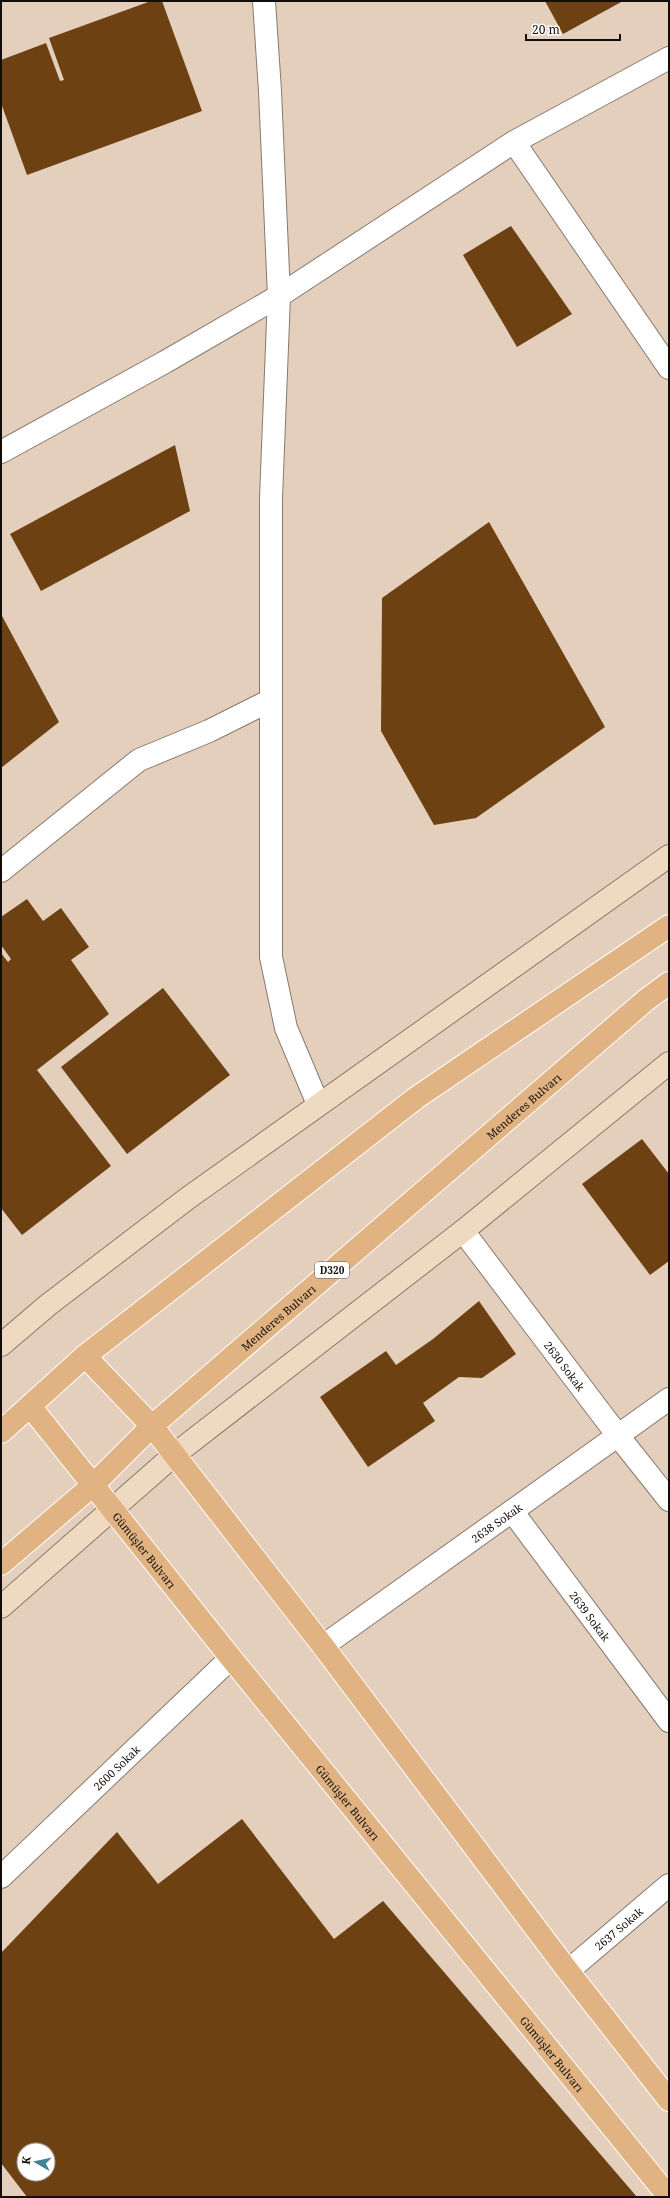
<svg xmlns="http://www.w3.org/2000/svg" width="670" height="2198" viewBox="0 0 670 2198" font-family="'Noto Serif',serif">
<style>
.built{fill:#e4cfbd;fill-rule:evenodd}
.building{fill:#6d4111;fill-rule:evenodd}
.lines{fill:none;stroke-linecap:round;stroke-linejoin:round}
.street-casing{stroke:#877a6e;stroke-width:24}
.secondary-casing{stroke:#877a6e;stroke-width:24}
.primary-casing{stroke:#fff;stroke-width:24}
.street{stroke:#fff;stroke-width:22}
.secondary{stroke:#f0d9c1;stroke-width:22}
.primary{stroke:#e1b383;stroke-width:22}
.labels{text-anchor:middle;dominant-baseline:central;stroke-width:4;stroke-linejoin:round;paint-order:stroke}
.shield{fill:#fff;stroke:#595653;stroke-width:1}
.shield-label{font-size:10px;font-weight:bold;fill:#120d09}
.street-label{font-size:11px;fill:#120d09;stroke:#fff}
</style>
<rect width="100%" height="100%" fill="#ecddd0"/>
<path class="built" d="M1,1H669V2197H1ZM24,2150H48V2174H24Z"/>
<path class="building" d="M151,1H162L202,111L27,175L1,103V60L46,43L60,81L64,80L49,38Z
M545,1H623L563,34Z
M511,226L572,314L517,347L463,255Z
M175,445L190,511L41,591L10,534Z
M489,522L605,727L476,818L434,825L381,731L382,598Z
M1,614L59,722L1,768Z
M27,899L43,921L61,908L89,947L71,960L109,1014L37,1070L111,1166L22,1235L1,1208V953L8,962L11,959L1,945V917Z
M163,988L230,1075L127,1154L61,1067Z
M642,1139L669,1174V1261L650,1275L582,1184Z
M479,1301L516,1354L482,1378L459,1377L423,1403L435,1421L368,1467L320,1397L386,1351L396,1365L433,1339Z
M242,1819L334,1939L383,1901L637,2197H27L1,2163V1953L117,1832L158,1884ZM24,2150H48V2174H24Z"/>
<g class="lines">
<defs>
<g id="street">
<path d="M264,1L270,91L279,296L271,498V957L286,1028L318,1104"/>
<path d="M514,142L669,368"/>
<path d="M1,452L165,362L279,296L514,142L669,58"/>
<path d="M1,871L139,760L209,731L271,700"/>
<path id="s1" d="M463,1231L619,1437L669,1500"/>
<path id="s2" d="M512,1511L669,1721"/>
<path id="s3" d="M323,1646L669,1399"/>
<path id="s4" d="M1,1877L231,1658"/>
<path id="s5" d="M568,1971L669,1885"/>
</g>
<path id="secondary" d="M1,1345L48,1305L188,1198L669,856
M1,1607L174,1455L463,1231L669,1063"/>
<g id="primary">
<path d="M85,1356L152,1426L323,1646L568,1971L669,2100"/>
<path id="s6" d="M30,1406L231,1658L669,2197"/>
<path d="M1,1432L85,1356L416,1098L669,926"/>
<path id="s7" d="M1,1564L92,1486L152,1426L646,1000L669,983"/>
</g>
</defs>
<use href="#street" class="street-casing"/>
<use href="#secondary" class="secondary-casing"/>
<use href="#primary" class="primary-casing"/>
<use href="#street" class="street"/>
<use href="#secondary" class="secondary"/>
<use href="#primary" class="primary"/>
</g>
<g class="labels">
<rect class="shield" x="315" y="1262" width="34" height="16" rx="3"/>
<g class="shield-label">
<text x="332" y="1270">D320</text>
</g>
<g class="street-label">
<text stroke="none"><textPath href="#s7" startOffset="695">Menderes Bulvarı</textPath></text>
<text stroke="none"><textPath href="#s7" startOffset="371">Menderes Bulvarı</textPath></text>
<text stroke="none"><textPath href="#s1" startOffset="169">2630 Sokak</textPath></text>
<text stroke="none"><textPath href="#s3" startOffset="213">2638 Sokak</textPath></text>
<text stroke="none"><textPath href="#s6" startOffset="184">Gümüşler Bulvarı</textPath></text>
<text stroke="none"><textPath href="#s2" startOffset="131">2639 Sokak</textPath></text>
<text stroke="none"><textPath href="#s4" startOffset="159">2600 Sokak</textPath></text>
<text stroke="none"><textPath href="#s6" startOffset="508">Gümüşler Bulvarı</textPath></text>
<text stroke="none"><textPath href="#s5" startOffset="66">2637 Sokak</textPath></text>
<text stroke="none"><textPath href="#s6" startOffset="832">Gümüşler Bulvarı</textPath></text>
</g>
</g>
<rect width="670" height="2198" fill="none" stroke="#120d09" stroke-width="4"/>
<g transform="translate(36 2162) rotate(279)"><circle r="19" fill="#ffffff" stroke="#a09e9d"/>
<path d="M0-3L7 15L0 10L-7 15Z" fill="#3f8492"/>
<text y="-6" font-size="11" font-weight="bold" text-anchor="middle" fill="#120d09">K</text>
</g>
<path d="M526 34v6h94v-6" fill="none" stroke="#120d09" stroke-width="2"/>
<text x="532" y="34" font-size="12" fill="#120d09" stroke="#ffffff" stroke-width="3" paint-order="stroke">20 m</text>
</svg>
